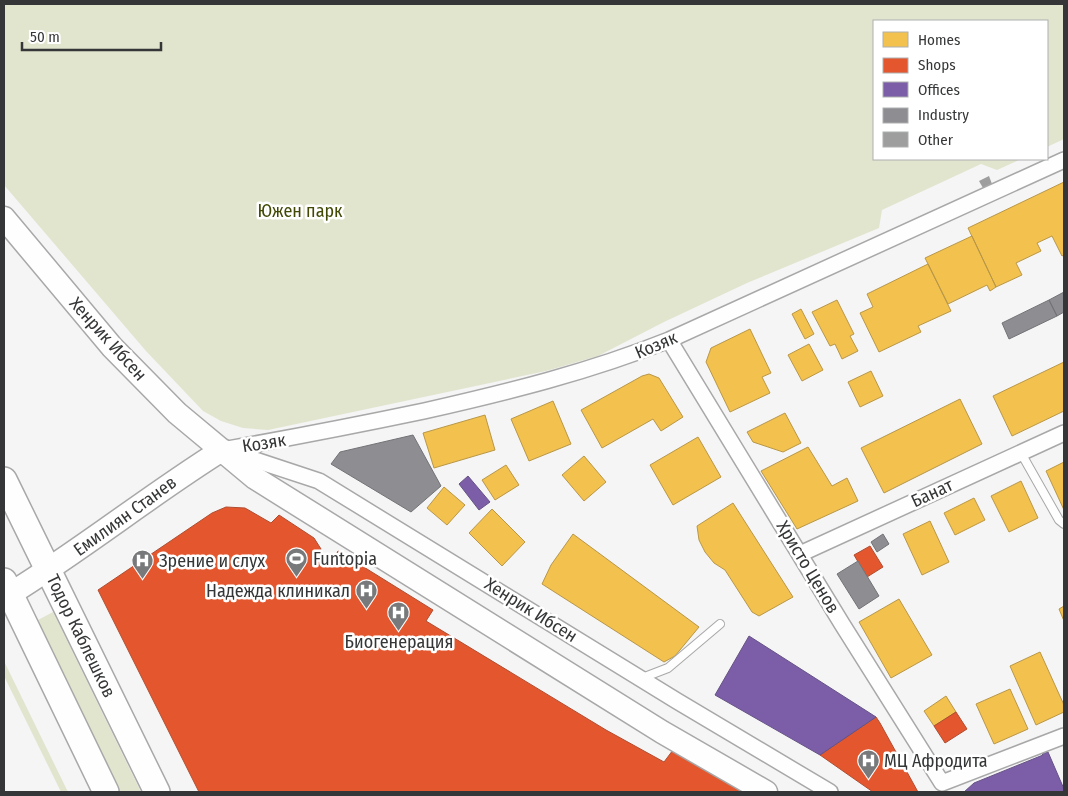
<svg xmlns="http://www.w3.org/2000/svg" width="1068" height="796" viewBox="0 0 1068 796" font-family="'Fira Sans Condensed',sans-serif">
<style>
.green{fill:#e1e5ce}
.homes{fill:#f2c14e;stroke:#b99747}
.shops{fill:#e4572e;stroke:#b04d31}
.offices{fill:#7b5ea7;stroke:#665285}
.industry{fill:#8d8d92;stroke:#737377}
.building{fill:#9e9e9e}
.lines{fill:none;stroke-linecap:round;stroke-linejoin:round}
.lane-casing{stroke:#a8a8a9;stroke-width:10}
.street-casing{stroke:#a8a8a9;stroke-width:18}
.secondary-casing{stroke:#a8a8a9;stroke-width:25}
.primary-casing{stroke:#a8a8a9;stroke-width:28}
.lane{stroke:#fefefe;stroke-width:8}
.street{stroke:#fefefe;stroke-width:15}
.secondary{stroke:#fefefe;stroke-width:22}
.primary{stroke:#fefefe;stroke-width:25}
.labels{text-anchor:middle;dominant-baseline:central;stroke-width:5;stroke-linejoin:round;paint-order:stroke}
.park-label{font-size:18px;fill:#424905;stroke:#fff}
.street-label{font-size:18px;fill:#353637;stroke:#fff}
.poi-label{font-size:18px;fill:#353637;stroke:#fff;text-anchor:start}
</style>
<rect width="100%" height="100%" fill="#f5f5f6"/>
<path class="green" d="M4,4H1064V139L1047,147V21H874V159H1021L997,170L981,164L882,210L879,228L747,283L664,322L598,356L546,371L268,430L243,428L221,421L203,411L146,351L4,185Z
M53,612L141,792H119L36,621Z
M4,661L68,792H61L4,676Z"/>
<path class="homes" d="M1064,182V255L1062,256L1052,236L1037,243L1041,251L1016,263L1022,275L996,287L968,228Z
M972,236L996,287L990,291L987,285L948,304L925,258Z
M928,264L951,311L918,326L921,332L879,352L860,313L873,307L867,294Z
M837,300L854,334L850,336L858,351L842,359L835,344L830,346L812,312Z
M801,309L814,334L805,339L792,314Z
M750,329L771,373L762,377L770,393L730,412L706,362L711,348Z
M809,344L823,370L802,381L788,355Z
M1064,362V411L1012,436L993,396Z
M871,371L883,396L860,407L848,382Z
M649,374L659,378L683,417L661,431L653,419L602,448L581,410L642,376Z
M960,399L982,444L884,493L861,448Z
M553,401L571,444L529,461L511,419Z
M785,413L801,443L783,452L753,442L747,432Z
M485,415L495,450L434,468L423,433Z
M698,437L721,477L673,505L650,465Z
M808,447L832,486L847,478L858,501L797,529L761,471Z
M584,456L606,482L584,501L562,475Z
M1064,462V510L1046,471Z
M506,465L519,485L495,500L482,480Z
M1021,481L1038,518L1009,532L991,496Z
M444,487L465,505L447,525L427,508Z
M974,498L985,520L955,535L944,513Z
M733,503L793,597L759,616L752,612L725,570L714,563L705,552L699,540L697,526Z
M492,509L525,542L502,566L469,533Z
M930,521L949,562L922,575L903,534Z
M573,534L699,627L675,656L664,662L542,584L551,565Z
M899,599L932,655L891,678L859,622Z
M1064,606V621L1059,609Z
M1040,652L1064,705V712L1036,725L1010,666Z
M1010,689L1028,729L994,744L976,704Z
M946,696L956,712L934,726L924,711Z"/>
<path class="shops" d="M226,507L245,508L271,523L279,515L314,538L321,549L317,556L331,564L338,551L433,610L426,621L606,730L664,762L673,750L744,792H199L98,590L212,513Z
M870,546L883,567L867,577L854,555Z
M956,712L967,729L945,743L934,726Z
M876,717L880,723L918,792H873L820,755Z"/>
<path class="offices" d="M468,476L490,502L479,510L459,484Z
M749,636L876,717L820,755L715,695Z
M1048,752L1064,789V792H964L974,783L1043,755L1042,754Z"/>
<path class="industry" d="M1064,292V312L1057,316L1049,300Z
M1049,300L1057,316L1009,339L1002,323Z
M413,435L441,486L411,512L331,464L340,452Z
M883,534L889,544L877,552L871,542Z
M858,561L879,596L859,609L837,574Z"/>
<path class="building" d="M989,176L992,184L983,188L979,181Z"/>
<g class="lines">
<defs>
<path id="lane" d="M1021,453L1059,520L1064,524
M642,678L668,668L720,624"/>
<path id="street" d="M669,340L842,624L942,783
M222,450C290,438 357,425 424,411C508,392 589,372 669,340L1064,160
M231,452L319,481L677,701L830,792
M800,554L1064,433
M942,783L1064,736"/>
<path id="secondary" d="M4,218L112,347L177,413L255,478L662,732L766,792
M10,594C83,549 150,495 222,450"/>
<path id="primary" d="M4,480L157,792
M4,581L106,792"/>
</defs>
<use href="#lane" class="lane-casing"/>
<use href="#street" class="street-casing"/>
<use href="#secondary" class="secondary-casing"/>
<use href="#primary" class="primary-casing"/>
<use href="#lane" class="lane"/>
<use href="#street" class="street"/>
<use href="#secondary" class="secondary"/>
<use href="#primary" class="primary"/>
</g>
<defs>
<symbol id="stadium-pin" viewBox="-11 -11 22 30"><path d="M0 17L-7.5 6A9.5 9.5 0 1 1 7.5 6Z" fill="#78797a" stroke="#fff"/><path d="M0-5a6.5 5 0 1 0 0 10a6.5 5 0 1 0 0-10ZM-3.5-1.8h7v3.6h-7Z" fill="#fff"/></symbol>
<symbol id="hospital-pin" viewBox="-11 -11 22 30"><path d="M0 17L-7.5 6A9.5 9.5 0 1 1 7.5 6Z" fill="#78797a" stroke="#fff"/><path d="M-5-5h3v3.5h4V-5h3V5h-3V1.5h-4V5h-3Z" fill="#fff"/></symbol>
</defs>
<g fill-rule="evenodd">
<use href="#stadium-pin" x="284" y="546" width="25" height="34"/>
<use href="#hospital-pin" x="130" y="548" width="25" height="34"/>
<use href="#hospital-pin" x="354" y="578" width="25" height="34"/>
<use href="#hospital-pin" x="386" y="600" width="25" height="34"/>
<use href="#hospital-pin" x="856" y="748" width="25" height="34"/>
</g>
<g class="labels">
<g class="park-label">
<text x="300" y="211">Южен парк</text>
</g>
<g class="street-label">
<text transform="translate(108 339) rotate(48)">Хенрик Ибсен</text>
<text transform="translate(656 345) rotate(-23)">Козяк</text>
<text transform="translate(264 443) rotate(-9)">Козяк</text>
<text transform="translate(932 493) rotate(-25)">Банат</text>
<text transform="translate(125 516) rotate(-36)">Емилиян Станев</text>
<text transform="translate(808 567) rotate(59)">Христо Ценов</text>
<text transform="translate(531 610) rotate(32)">Хенрик Ибсен</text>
<text transform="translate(81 636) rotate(64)">Тодор Каблешков</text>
</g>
<g class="poi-label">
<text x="313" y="559">Funtopia</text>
<text x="159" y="561">Зрение и слух</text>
<text x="350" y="591" text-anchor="end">Надежда клиникал</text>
<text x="399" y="642" text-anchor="middle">Биогенерация</text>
<text x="884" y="761">МЦ Афродита</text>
</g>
</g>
<rect width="1068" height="796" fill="none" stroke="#353637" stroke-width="10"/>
<rect x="873" y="20" width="175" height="140" fill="#ffffff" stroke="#aeafaf"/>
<rect x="883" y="32" width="25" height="15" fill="#f2c14e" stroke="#aeafaf"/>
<text x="918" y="45" font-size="15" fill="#353637">Homes</text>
<rect x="883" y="58" width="25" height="15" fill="#e4572e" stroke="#aeafaf"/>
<text x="918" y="70" font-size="15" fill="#353637">Shops</text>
<rect x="883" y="82" width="25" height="15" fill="#7b5ea7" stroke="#aeafaf"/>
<text x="918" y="95" font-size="15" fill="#353637">Offices</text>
<rect x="883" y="108" width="25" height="15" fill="#8d8d92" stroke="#aeafaf"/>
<text x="918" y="120" font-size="15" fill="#353637">Industry</text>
<rect x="883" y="132" width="25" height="15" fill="#9e9e9e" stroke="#aeafaf"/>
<text x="918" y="145" font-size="15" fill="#353637">Other</text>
<path d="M22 42v8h139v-8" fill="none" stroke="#353637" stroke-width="2.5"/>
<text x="30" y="42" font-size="15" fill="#353637" stroke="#ffffff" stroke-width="4" paint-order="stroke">50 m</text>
</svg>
